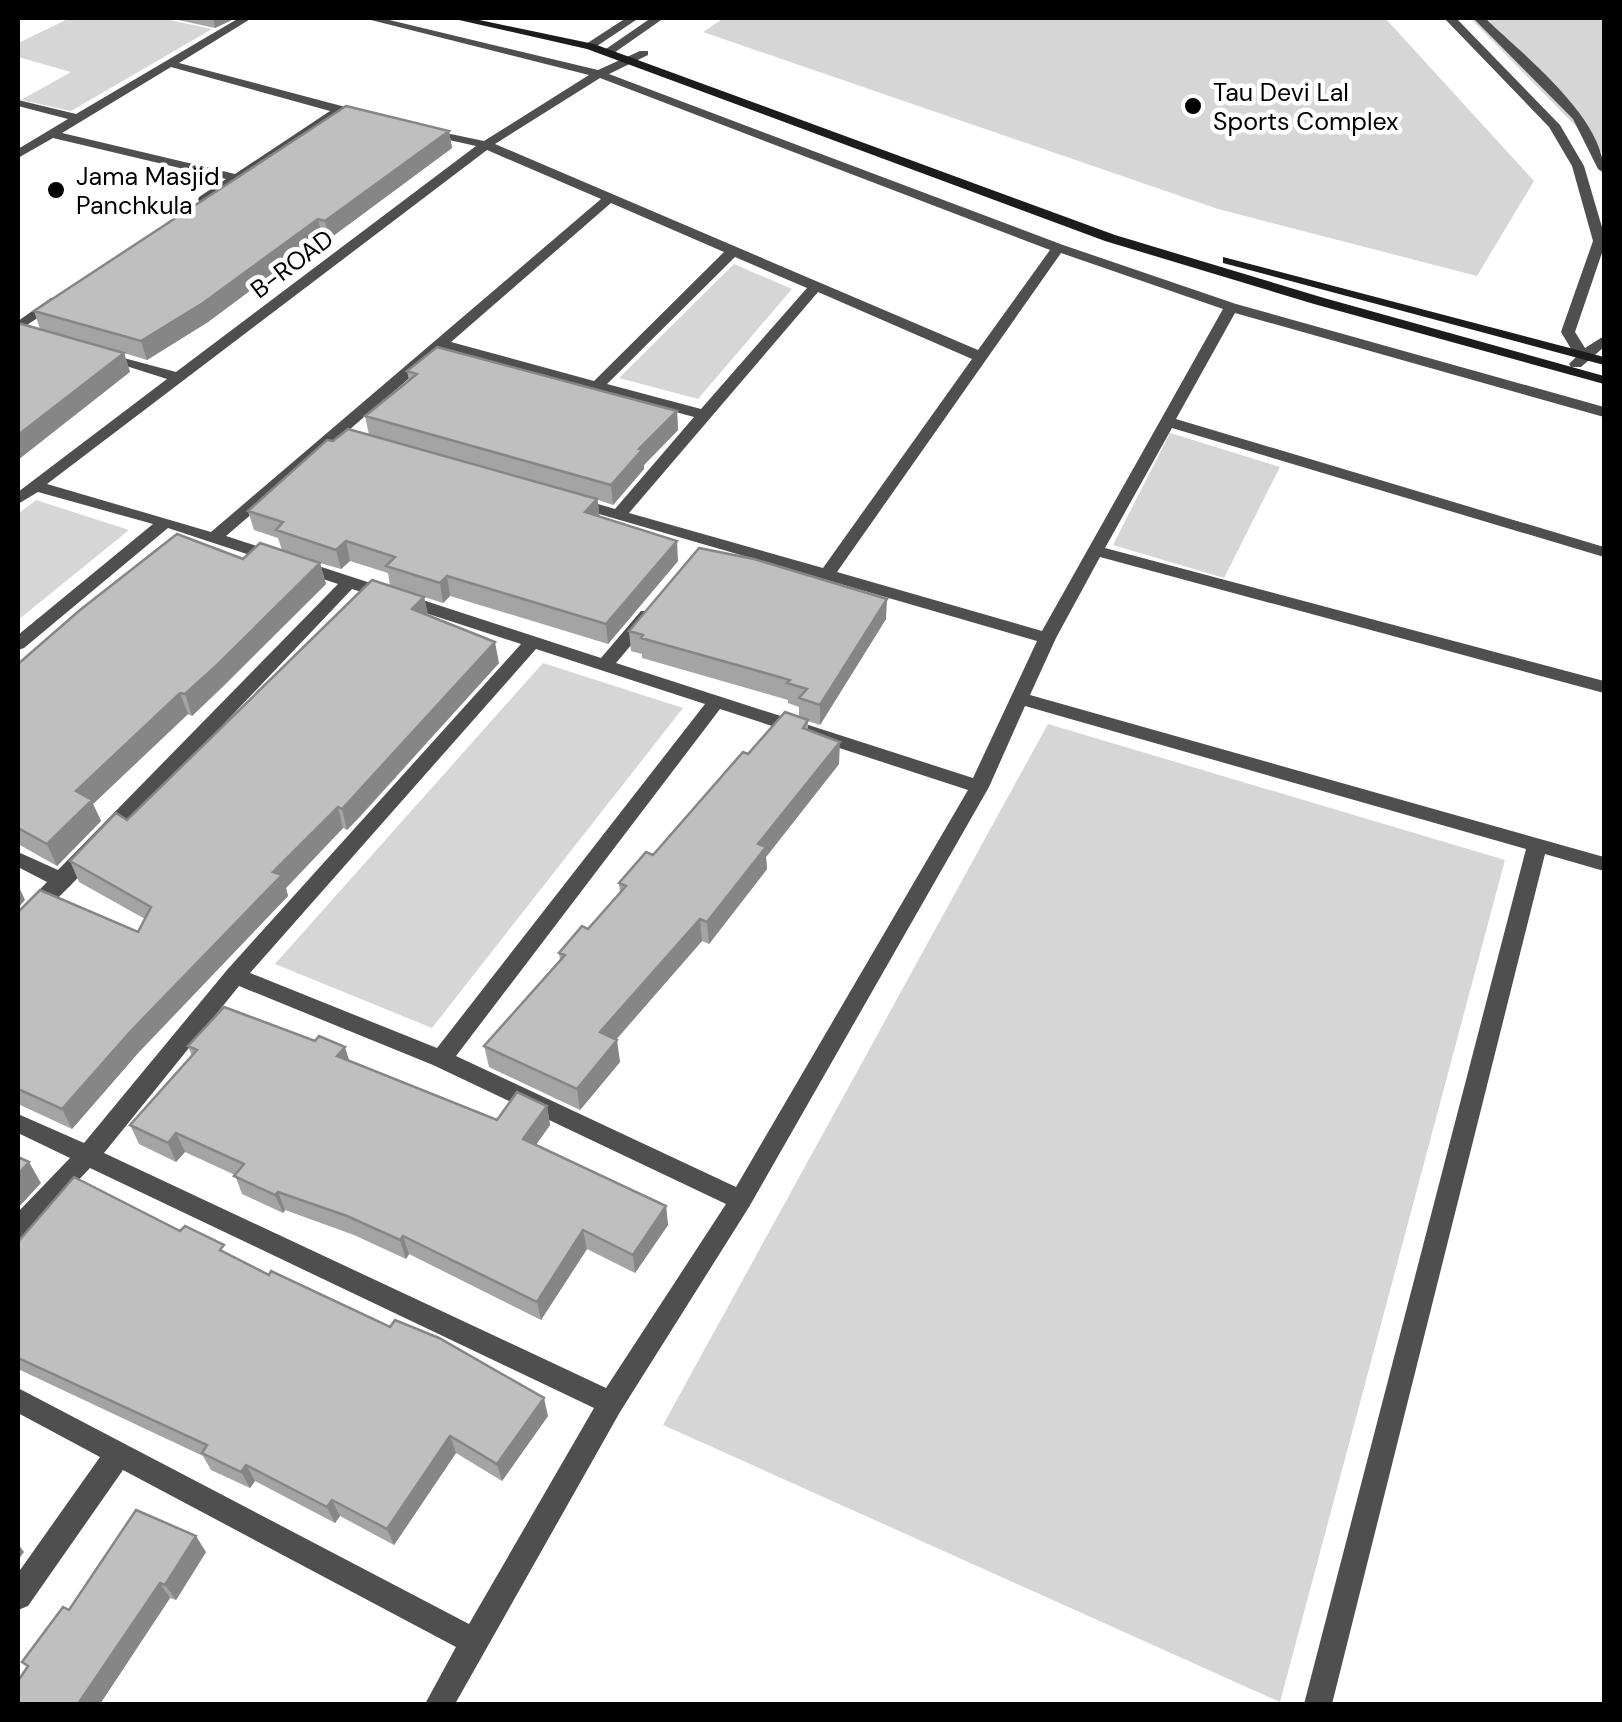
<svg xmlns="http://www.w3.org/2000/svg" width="1622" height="1722" viewBox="0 0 1622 1722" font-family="'DM Sans',sans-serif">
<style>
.green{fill:#d6d6d6}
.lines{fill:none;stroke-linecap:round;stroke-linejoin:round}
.street{fill:#4f4f4f;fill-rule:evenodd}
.secondary{fill:#1c1c1c;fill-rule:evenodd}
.wall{fill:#a4a4a4}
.shaded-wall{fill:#868686}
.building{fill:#bfbfbf;stroke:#868686;stroke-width:2.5}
.poi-dot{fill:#000;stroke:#fff;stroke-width:4}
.labels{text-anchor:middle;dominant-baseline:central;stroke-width:9;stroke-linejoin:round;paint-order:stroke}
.far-poi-label{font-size:25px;fill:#000;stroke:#fff;text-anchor:start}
.far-street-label{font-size:25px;fill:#000;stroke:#fff}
</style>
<rect width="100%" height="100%" fill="#fff"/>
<path class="green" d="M70,18H161L212,29L71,111L21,100L71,72L18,57V43Z
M724,18H1385L1534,181L1477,276L1218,209L703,32Z
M1470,18H1604V155Z
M734,264L792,289L698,399L619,378Z
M1170,433L1280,467L1224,578L1113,545Z
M36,500L129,530L18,620V514Z
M543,663L683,708L432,1028L275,964Z
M1048,724L1505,860L1280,1702L663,1425Z"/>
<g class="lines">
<path class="street" d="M239,18H252L179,63L368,113V119L342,114L204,204L198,200L199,197L226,179L53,138L18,158V149L68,119L18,106V100L76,114ZM171,67L330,111L235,174L62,133Z
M363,18H381L598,70L640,51H648V55L609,74L1063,245L1236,304L1604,407V417L1235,313L1176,419L1604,547V557L1172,428L1105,548L1604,681V693L1100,557L1056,638L1030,695L1604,857V871L1545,854L1332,1704H1304L1526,849L1025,706L989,787L749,1207L620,1412L455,1704H425L456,1647L123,1470L28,1606L18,1610V1573L100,1457L18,1413V1388L469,1624L594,1408L90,1168L26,1235L18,1238V1212L70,1158L18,1133V1114L84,1143L227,970L521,644L352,589L70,886L25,930L18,932V912L47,882L18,867V852L58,870L338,584L168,528L24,648L18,650V635L153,524L38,492L18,504V492L167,379L98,357L105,353L176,372L476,146L422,134V128L484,141L589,75ZM600,78L1050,250L978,350L495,144ZM487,150L601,199L211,532L47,484ZM611,203L724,252L594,381L451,342ZM1061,253L1223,309L1042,631L837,572ZM735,257L807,288L701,409L607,384ZM818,292L972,359L823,568L629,513ZM443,349L694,417L615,509L574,497L566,502L568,505L1037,641L973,778L616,663L653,619L656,615L653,611H641L601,658L226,536ZM536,649L705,704L437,1048L250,973ZM720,709L968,790L736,1187L456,1056ZM239,986L433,1065L726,1204L606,1388L104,1153Z
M626,18H639L594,48H586V44Z
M651,18H664L611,55H603V51Z
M1444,18H1456L1560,125L1584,166L1604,234V247L1575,332L1585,348L1604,336V347L1581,367H1571L1569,364L1576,357L1561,332L1593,241L1572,166L1549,127Z
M1473,18H1485C1523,55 1604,117 1604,173L1598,169L1573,119Z
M51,298L63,301L18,331V321Z"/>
<path class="secondary" d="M450,18H470L594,44L1115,235L1324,298L1604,376V384L1314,304L1105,241L587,49Z
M1223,257L1604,357V365L1223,263Z"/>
</g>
<path class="wall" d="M169,18H236L215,28Z
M449,131L452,148L329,239L322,237L208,322L147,360L124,353L130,372L40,329L34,311Z
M407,371L677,411L678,430L644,465V469L613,505L598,500L599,516L678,561L608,644L450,596L443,603L390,586L388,573L350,561L341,569L320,563L326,584L223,687L192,716L188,714L93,804L101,821L57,866L18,844V664L243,559L282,550L278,538L254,530L248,511L333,441L369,435L365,416L409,380Z
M424,597L428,615L499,663L360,817L347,830L343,828L286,888L288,896L139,1052L72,1129L18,1104V912L138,932L145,919L79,882L70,861L127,820Z
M886,619L820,725L808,721V730L839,764L766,857L767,869L709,944L702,941L616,1040L620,1062L580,1110L489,1067L484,1046L560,960L559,953L588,929L620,893L619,883L653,855L748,754L799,717V707L788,703V700L642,658V654L631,651L629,631Z
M188,1046L349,1060L497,1120L547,1106L550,1125L536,1145L666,1206L668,1225L635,1273L587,1249L541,1320L409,1254L406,1259L354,1235L285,1210L283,1213L242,1194L235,1175L185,1152L176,1162L139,1144L130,1125L192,1056Z
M180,1231L228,1254L548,1416L502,1481L456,1453L394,1545L340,1516L335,1523L255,1481L250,1488L211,1470L203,1456L18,1369V1242Z
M206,1552L176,1600L170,1598L100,1704H18L27,1667L22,1662L69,1610Z"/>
<path class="shaded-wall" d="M213,18H236L215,28Z
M449,131L452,148L329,239L325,221Z
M318,219L322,237L208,322L147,360L141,341Z
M124,353L130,372L18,460V435Z
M677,411L678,430L644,465V469L613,505L611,485L639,449Z
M597,499L600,519L585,512Z
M346,541L350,561L341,569L336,550Z
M677,541L678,561L608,644L606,624Z
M320,563L326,584L192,716L185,694Z
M447,576L450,596L443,603L440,583Z
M424,597L428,618L412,609Z
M887,599L886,619L820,725V705Z
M495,642L499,663L347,830L342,809Z
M180,693L188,714L93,804L101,821L57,866L47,844L76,791Z
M840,742L839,764L766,857L767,869L709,944L707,922L758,844Z
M338,807L343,828L286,888L288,896L139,1052L72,1129L62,1109L273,872Z
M18,885L25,900L18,908Z
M700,919L702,941L603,1054L600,1032Z
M617,1040L620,1062L580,1110L577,1089Z
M345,1047L351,1066L337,1056Z
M547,1106L550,1125L527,1157L523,1139Z
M176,1133L185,1152L176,1162L168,1143Z
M29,1162L41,1183L18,1208V1174Z
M278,1192L285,1210L283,1213L275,1195Z
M666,1206L668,1225L635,1273L633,1255Z
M583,1230L587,1249L541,1320L537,1302Z
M403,1236L409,1254L406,1259L400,1240Z
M544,1398L548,1416L502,1481L497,1464Z
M450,1436L456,1453L394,1545L387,1529Z
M246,1465L255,1481L250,1488L241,1472Z
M332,1500L340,1516L335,1523L327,1507Z
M196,1536L206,1552L176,1600L165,1585Z
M18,1544L24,1552L18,1560Z
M160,1583L170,1598L100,1704H78Z"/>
<path class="building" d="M346,106L449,131L325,221L318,219L203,303L141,341L34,311Z
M18,323L124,353L18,435Z
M437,347L677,411L639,449L642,450L611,485L365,416L417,374L407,371Z
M348,429L597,499L585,512L677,541L606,624L447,576L440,583L386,566L395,557L346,541L336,550L276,530L283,522L248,511L327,440L333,441Z
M177,534L243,559L260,543L320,563L216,666L185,694L180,693L76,791L92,800L47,844L18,828V672L19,670L18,664L80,610Z
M699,548L754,559L887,599L820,705L799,698L807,689L787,683L790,680L641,638L643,635L629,631Z
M372,580L424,597L412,609L495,642L354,796L342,809L338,807L273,872L282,875L130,1032L62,1109L18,1089V912L40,890L138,932L151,907L70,861L116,813L127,820Z
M785,712L808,720L803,728L840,742L758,844L766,847L707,922L700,919L600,1032L617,1040L577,1089L484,1046L565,955L559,953L582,926L588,929L626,886L619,883L646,852L653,855L743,752L748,754Z
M224,1007L315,1041L319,1036L345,1047L337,1056L497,1120L517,1092L547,1106L523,1139L666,1206L633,1255L583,1230L537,1302L403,1236L400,1240L347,1216L278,1192L275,1195L234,1176L244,1164L176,1133L168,1143L130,1125L197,1050L188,1046Z
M18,1157L29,1162L18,1174Z
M74,1177L180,1231L185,1226L224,1245L220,1250L269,1275L271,1271L390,1327L395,1320L439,1338L544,1398L497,1464L450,1436L387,1529L332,1500L327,1507L246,1465L241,1472L202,1453L207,1445L18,1358V1242Z
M136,1510L196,1536L165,1585L160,1583L78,1704H18V1681L28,1666L22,1662L63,1607L69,1610Z"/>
<g class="poi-dot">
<circle cx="1193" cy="106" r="10"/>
<circle cx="56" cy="190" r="10"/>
</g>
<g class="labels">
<g class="far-poi-label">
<text x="1213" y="92">Tau Devi Lal<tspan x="1213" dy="29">Sports Complex</tspan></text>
<text x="76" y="176">Jama Masjid<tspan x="76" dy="29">Panchkula</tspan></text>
</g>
<g class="far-street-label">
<text transform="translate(292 264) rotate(-37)">B-ROAD</text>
</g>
</g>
<rect width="1622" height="1722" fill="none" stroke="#000000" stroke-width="40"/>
</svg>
